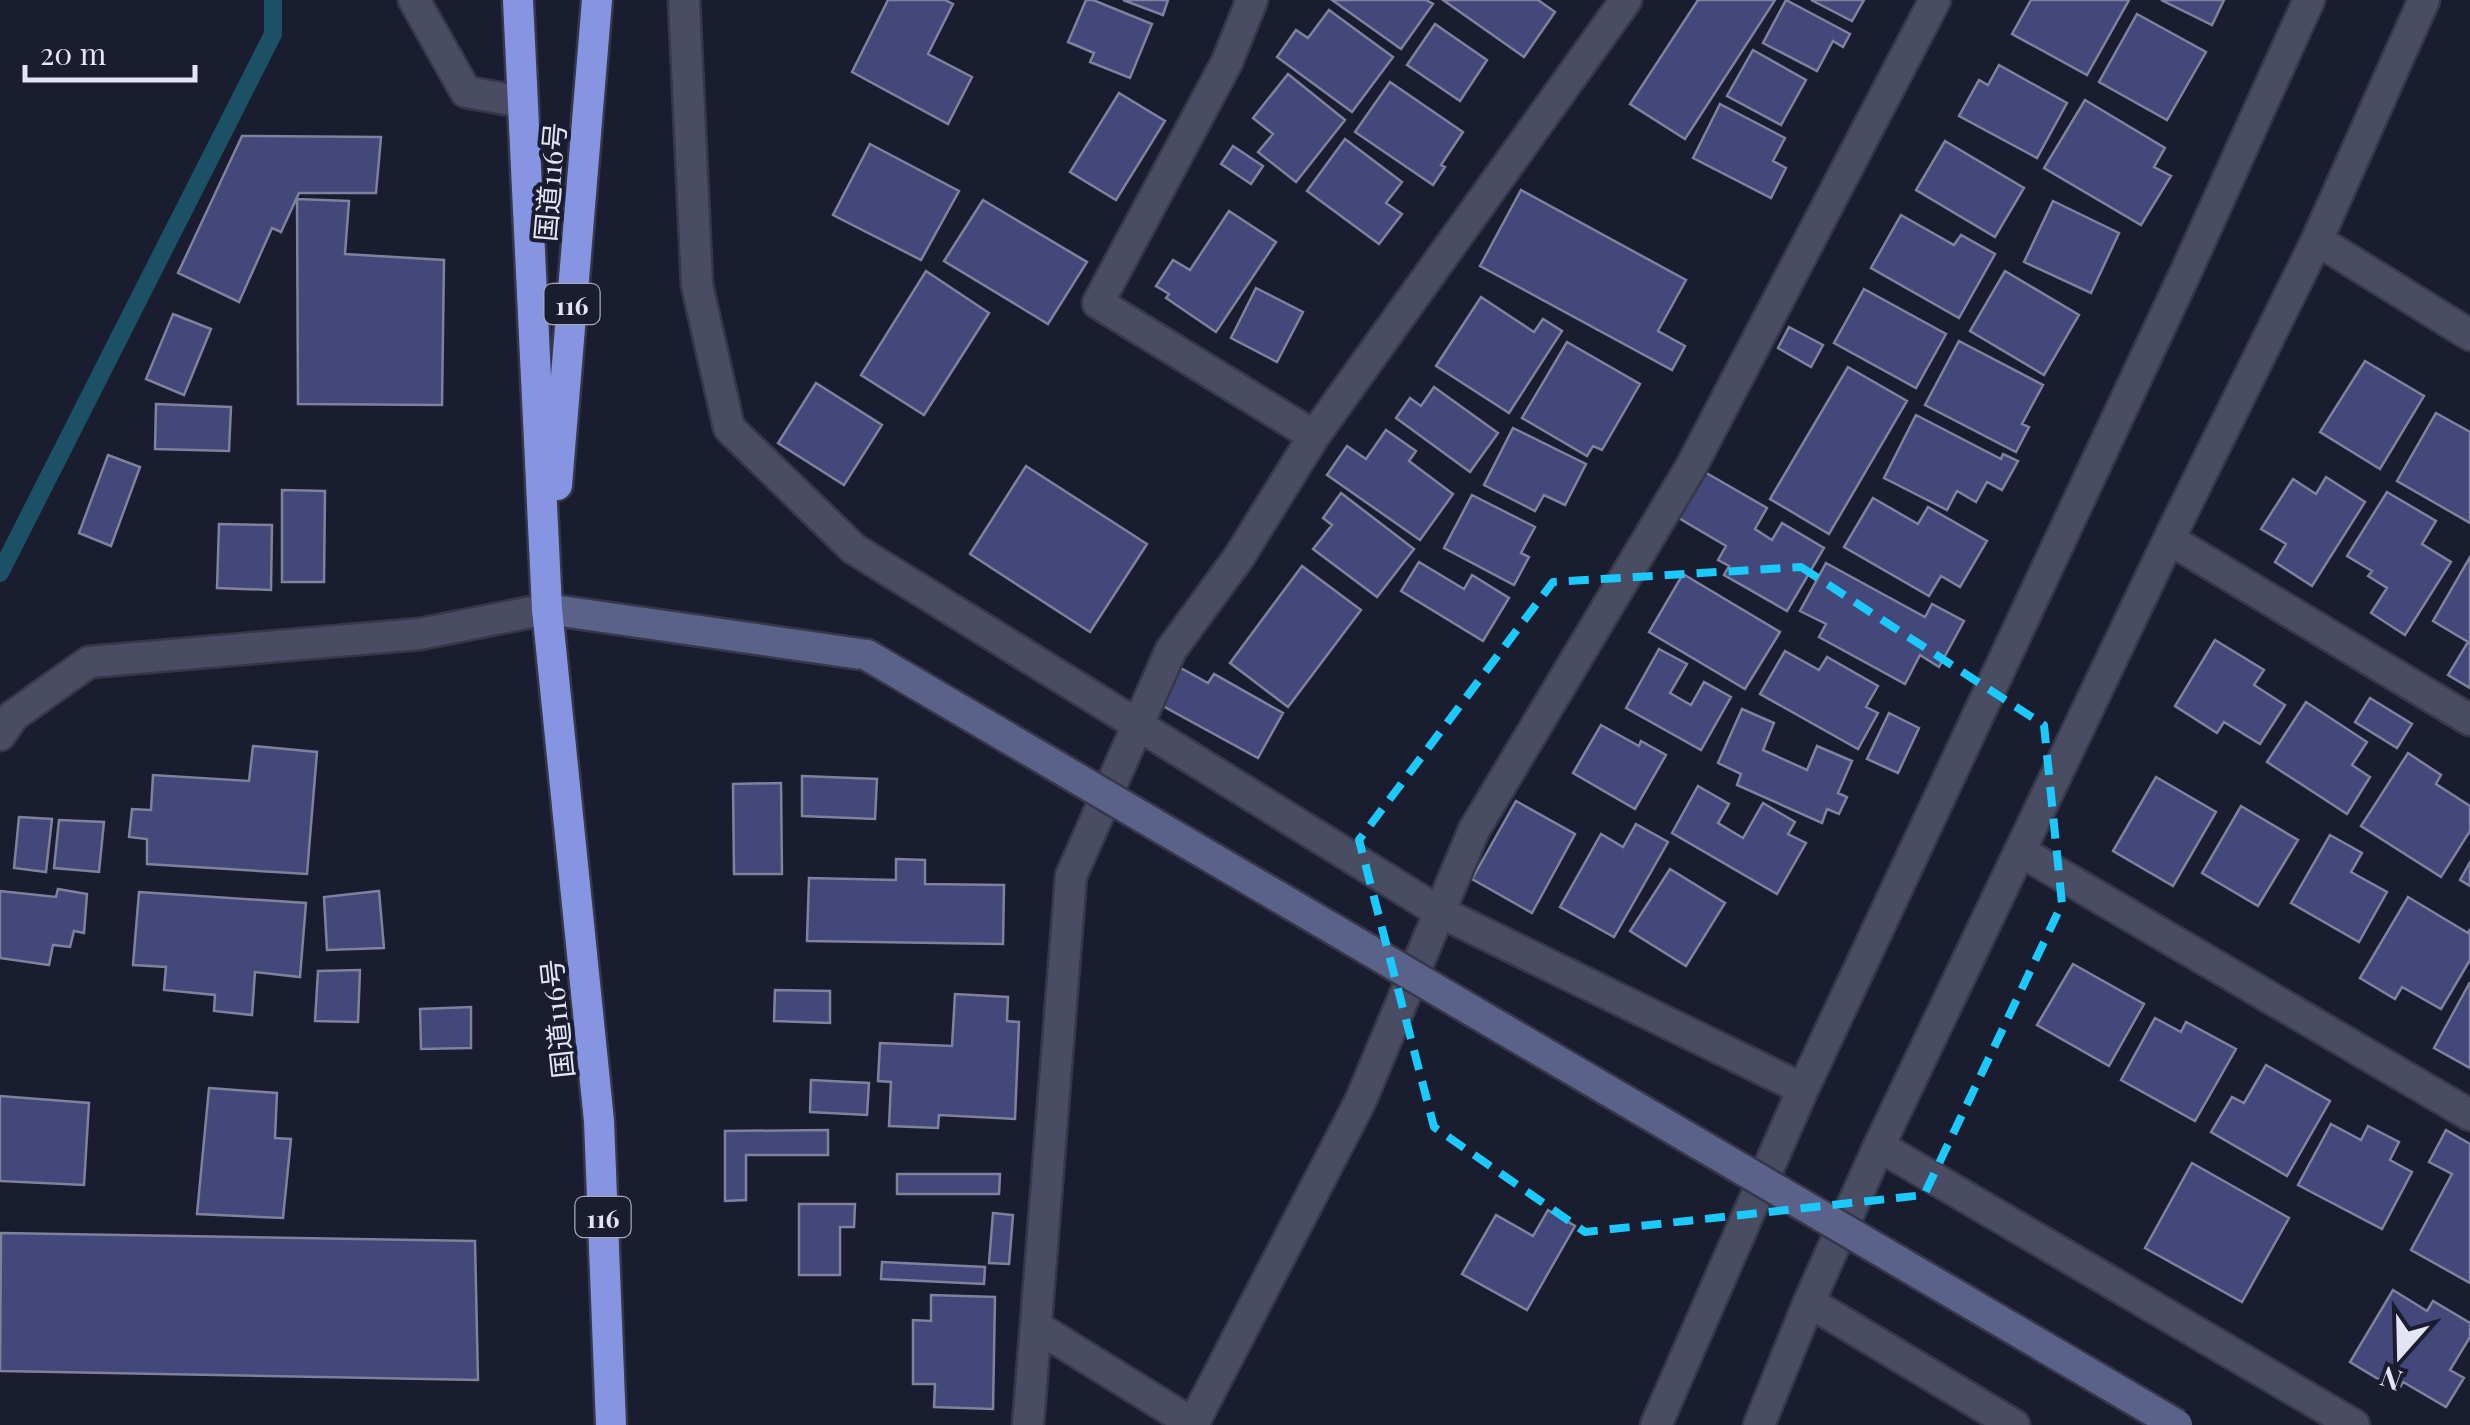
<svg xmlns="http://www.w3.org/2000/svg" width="2470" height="1425" viewBox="0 0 2470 1425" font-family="'Playfair Display','Noto Sans JP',serif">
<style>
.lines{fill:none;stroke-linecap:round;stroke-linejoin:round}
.stream{stroke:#1b5065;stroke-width:18}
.building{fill:#434779;stroke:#7e829c;stroke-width:2.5}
.street-casing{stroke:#363748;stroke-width:35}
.secondary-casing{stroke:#363748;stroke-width:35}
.highway-casing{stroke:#363748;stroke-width:35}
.street{stroke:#494c63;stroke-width:30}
.secondary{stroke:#5b6289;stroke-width:30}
.highway{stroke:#8595e2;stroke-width:30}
.secondary-bridge-casing{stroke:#363748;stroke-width:35;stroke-linecap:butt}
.secondary-bridge{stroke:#5b6289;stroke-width:30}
.marked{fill:none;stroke:#1cc9fc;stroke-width:8;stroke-dasharray:20 12;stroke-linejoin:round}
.labels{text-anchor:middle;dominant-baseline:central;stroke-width:8;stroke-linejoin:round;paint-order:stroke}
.shield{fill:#1a1c30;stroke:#a7a9b9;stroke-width:2.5}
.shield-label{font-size:25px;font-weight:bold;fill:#e3e5f4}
.street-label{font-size:28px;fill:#e3e5f4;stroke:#1a1c30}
</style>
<rect width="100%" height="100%" fill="#1a1c30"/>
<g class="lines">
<path class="stream" d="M0,573L273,34V0"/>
</g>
<path class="building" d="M888,0H945L953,4L928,54L972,77L948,124L852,72Z
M1086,0H1093L1152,24L1130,78L1090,62L1094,53L1068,42Z
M1123,0H1168L1163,15Z
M1332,0H1426L1433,4L1401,49Z
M1443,0H1538L1555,12L1524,57Z
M1698,0H1775L1685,139L1630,104Z
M1786,0L1850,34L1843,47L1833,41L1817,71L1763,43Z
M1811,0H1864L1852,21Z
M2031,0H2129L2087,75L2012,34Z
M2161,0H2224L2212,25Z
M1329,10L1393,57L1352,112L1277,57L1296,30L1308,38Z
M2137,14L2206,52L2167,120L2099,82Z
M1435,24L1487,60L1460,101L1407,65Z
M1753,50L1806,80L1781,125L1727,96Z
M1999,65L2067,103L2037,158L1959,116L1979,80L1988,85Z
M1288,74L1345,120L1296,182L1258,152L1273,134L1253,118Z
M1390,82L1463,132L1441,165L1445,167L1433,185L1355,132Z
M1119,93L1165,121L1116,200L1070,172Z
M2085,100L2165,148L2154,167L2171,176L2141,225L2044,168Z
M1720,104L1785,138L1773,161L1786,168L1771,198L1693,158Z
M242,136L381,137L376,193H299L281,232L272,228L239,302L178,273Z
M1345,139L1402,182L1386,203L1402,214L1379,244L1307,191Z
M1945,141L2024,188L1995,237L1916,190Z
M870,144L959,191L921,260L833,215Z
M1233,146L1263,166L1251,184L1221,164Z
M1521,190L1686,280L1658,331L1685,346L1672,370L1480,266Z
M297,199L349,201L345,254L444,260L442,405L298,404Z
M983,200L1087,262L1048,324L944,261Z
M2053,201L2119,233L2091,293L2024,262Z
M1229,211L1276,242L1216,332L1166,298L1169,294L1156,286L1173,260L1190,270Z
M1901,215L1954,245L1961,235L1995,254L1959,318L1871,268Z
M926,271L989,313L924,415L861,375Z
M2005,271L2079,315L2044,375L1970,331Z
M1256,288L1303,312L1277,362L1231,338Z
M1864,289L1946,334L1916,388L1834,343Z
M1481,297L1534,332L1543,319L1562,331L1509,413L1436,366Z
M173,314L211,329L184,395L146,379Z
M1789,327L1823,345L1811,367L1778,348Z
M1959,341L2043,385L2022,424L2029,427L2016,452L1925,405Z
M1567,342L1640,384L1602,450L1593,446L1587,456L1522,418Z
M2365,361L2424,396L2380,469L2320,432Z
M1848,367L1907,401L1829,534L1770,499Z
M816,383L882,425L844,485L778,443Z
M1434,387L1498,433L1470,472L1396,418L1410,398L1421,406Z
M156,404L231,407L229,451L155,449Z
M2436,413L2470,432V523L2397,481Z
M1916,415L2001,459L2003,454L2018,461L2002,490L1987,482L1976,502L1957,491L1947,510L1884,478Z
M1513,428L1586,464L1565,505L1544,495L1535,511L1484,485Z
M1386,430L1416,451L1409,461L1453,494L1420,540L1327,475L1347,446L1366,459Z
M108,455L140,467L111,546L79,533Z
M1026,466L1147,544L1090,632L970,554Z
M1703,471L1767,508L1755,529L1772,540L1782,523L1824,548L1787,611L1724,575L1729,566L1718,560L1726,546L1672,514Z
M2326,477L2365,502L2312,586L2275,562L2286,544L2261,529L2293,479L2316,494Z
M282,490L325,491L324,582H282Z
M2387,492L2436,521L2422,544L2451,562L2405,635L2371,613L2387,588L2368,576L2372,571L2347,556Z
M1341,493L1414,549L1377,597L1313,549L1332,525L1323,518Z
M1472,495L1535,527L1521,553L1529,557L1514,585L1444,548Z
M1873,498L1918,524L1928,507L1987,541L1960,587L1941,576L1929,596L1844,547Z
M219,524L272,525L271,590L217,588Z
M2470,557V688L2448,675L2468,642L2433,621Z
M1419,562L1464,589L1472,575L1509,598L1483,641L1401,591Z
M1826,563L1925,617L1932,604L1964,621L1939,667L1920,655L1905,684L1819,637L1826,624L1800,611Z
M1302,566L1361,610L1288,707L1230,663Z
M1683,574L1780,632L1745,689L1649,632Z
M2215,640L2264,670L2254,685L2285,705L2260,744L2224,722L2217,733L2175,706Z
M1659,649L1687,664L1670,693L1691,705L1704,682L1731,697L1701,750L1626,708Z
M1785,651L1819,670L1827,657L1878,686L1866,707L1878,713L1858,749L1760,694Z
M1170,662L1208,683L1214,674L1283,713L1258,758L1150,699Z
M2370,698L2412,724L2397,748L2355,722Z
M2306,702L2367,742L2352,765L2370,777L2347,814L2267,762Z
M1742,709L1774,723L1763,750L1807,770L1817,746L1852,761L1838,793L1847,797L1839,814L1827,809L1822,823L1737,785L1741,774L1718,763Z
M1889,713L1919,728L1898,773L1867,759Z
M1601,725L1639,746L1641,741L1666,755L1635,809L1573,773Z
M253,746L317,752L307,874L147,864V839L129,837L132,809L151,810L153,775L249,781Z
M2408,753L2441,775L2436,784L2470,806V831L2441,877L2361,826Z
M802,776L877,779L875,819L802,816Z
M2156,777L2216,812L2173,886L2113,851Z
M781,783L782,874H734L733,784Z
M1698,786L1729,804L1718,823L1743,838L1763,803L1795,822L1788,834L1806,843L1777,894L1672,833Z
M1516,801L1575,834L1532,913L1472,879Z
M2241,806L2298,840L2258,906L2202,873Z
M19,817L52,819L46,872L14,868Z
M59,820L104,822L99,872L54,868Z
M1636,824L1668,842L1614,937L1560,907L1601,834L1623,847Z
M2330,835L2362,853L2351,872L2387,892L2359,942L2291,903Z
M896,859L925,860V884L1004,885L1003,944L807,941L809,878L896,880Z
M2470,862V886L2460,880Z
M1670,869L1725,903L1686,966L1630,931Z
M58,889L87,894L84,933L74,931L70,947L53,945L49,965L0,958V891L56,897Z
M379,891L384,948L327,950L324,897Z
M139,892L306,903L300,977L255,972L252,1015L214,1011L215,995L164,990L166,967L133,965Z
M2408,897L2468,933L2470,929V960L2441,1009L2402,987L2395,999L2360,978Z
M2073,964L2144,1004L2109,1066L2037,1025Z
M360,970L358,1022L315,1021L318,971Z
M2470,982V1068L2434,1048Z
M775,990L830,991V1023L774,1021Z
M955,994L1008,997L1007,1021L1019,1022L1015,1119L939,1115L938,1128L889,1126L891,1082L878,1081L880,1043L952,1046Z
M471,1007V1048L421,1049L420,1009Z
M2155,1018L2181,1032L2186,1022L2236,1049L2195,1121L2121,1080Z
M2266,1065L2330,1101L2287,1176L2211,1132L2232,1097L2244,1103Z
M811,1080L869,1083L867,1115L810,1112Z
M209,1088L277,1093L275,1138L291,1139L283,1218L197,1214Z
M0,1096L89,1103L84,1185L0,1181Z
M2331,1124L2361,1140L2368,1126L2399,1142L2390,1160L2412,1172L2382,1229L2298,1185Z
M828,1130V1155H746V1200L725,1201V1131Z
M2446,1130L2470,1144V1283L2411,1250L2452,1174L2429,1162Z
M2192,1163L2289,1218L2242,1302L2145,1248Z
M897,1174H1000L999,1194H897Z
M799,1204H855L854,1227H840V1275H799Z
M1548,1210L1575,1226L1527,1310L1462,1274L1496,1215L1533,1236Z
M993,1213L1013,1215L1009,1264L989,1263Z
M1,1233L475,1241L478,1380L0,1371Z
M882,1262L985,1267L984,1284L881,1279Z
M2393,1290L2427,1311L2433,1301L2470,1323V1337L2450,1370L2464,1378L2446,1407L2403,1382L2398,1391L2350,1362Z
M931,1295L995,1297L993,1409L934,1407L935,1384H913V1320L931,1321Z"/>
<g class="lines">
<defs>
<path id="street" d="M414,0L466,92L522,102
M684,0L697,285L729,428L854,549L1438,911L1803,1089
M1252,0L1227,62L1098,303L1314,436
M2317,240L2470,335
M2169,539L2470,720
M0,735L13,716L89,662L420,634L547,609
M2020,851L2470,1115
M1879,1146L2354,1425
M1809,1302L2014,1425
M1037,1327L1195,1425
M1193,1424L1360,1102L1474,830L1691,467L1935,0
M1028,1425L1071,876L1171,650L1239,557L1314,436L1626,0
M1656,1425L1803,1089L2190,263L2309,0
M1759,1425L1809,1302L1879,1146L2169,539L2317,240L2424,0"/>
<path id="secondary" d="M547,609L867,655"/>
<path id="highway" d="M518,0L547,609L599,1121L611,1425
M557,485L597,0"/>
</defs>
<use href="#street" class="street-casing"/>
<use href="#secondary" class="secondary-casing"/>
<use href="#highway" class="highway-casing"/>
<use href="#street" class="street"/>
<use href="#secondary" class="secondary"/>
<use href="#highway" class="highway"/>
<defs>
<path id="secondary-bridge" d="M867,655L2177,1425"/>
</defs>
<use href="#secondary-bridge" class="secondary-bridge-casing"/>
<use href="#secondary-bridge" class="secondary-bridge"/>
</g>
<path class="marked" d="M1801,567L2044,725L2062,904L1924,1195L1585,1232L1434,1127L1359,840L1553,582Z"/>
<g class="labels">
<g class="shield">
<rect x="544.5" y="284" width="55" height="40" rx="8"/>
<rect x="575.5" y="1197" width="55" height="40" rx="8"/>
</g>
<g class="shield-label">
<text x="572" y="304">116</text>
<text x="603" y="1217">116</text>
</g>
<g class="street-label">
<text transform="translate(549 182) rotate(-85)">国道116号</text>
<text transform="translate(556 1019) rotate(-96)">国道116号</text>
</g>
</g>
<g transform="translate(2400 1355) rotate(200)" stroke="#1a1c30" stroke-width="8" paint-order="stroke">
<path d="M0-8L18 38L0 25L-18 38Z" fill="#e3e5f4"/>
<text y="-15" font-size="28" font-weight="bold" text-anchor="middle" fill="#e3e5f4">N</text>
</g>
<path d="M25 65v15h170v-15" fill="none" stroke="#e3e5f4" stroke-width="5"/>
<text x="40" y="65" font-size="30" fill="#e3e5f4" stroke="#1a1c30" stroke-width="8" paint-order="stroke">20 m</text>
</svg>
